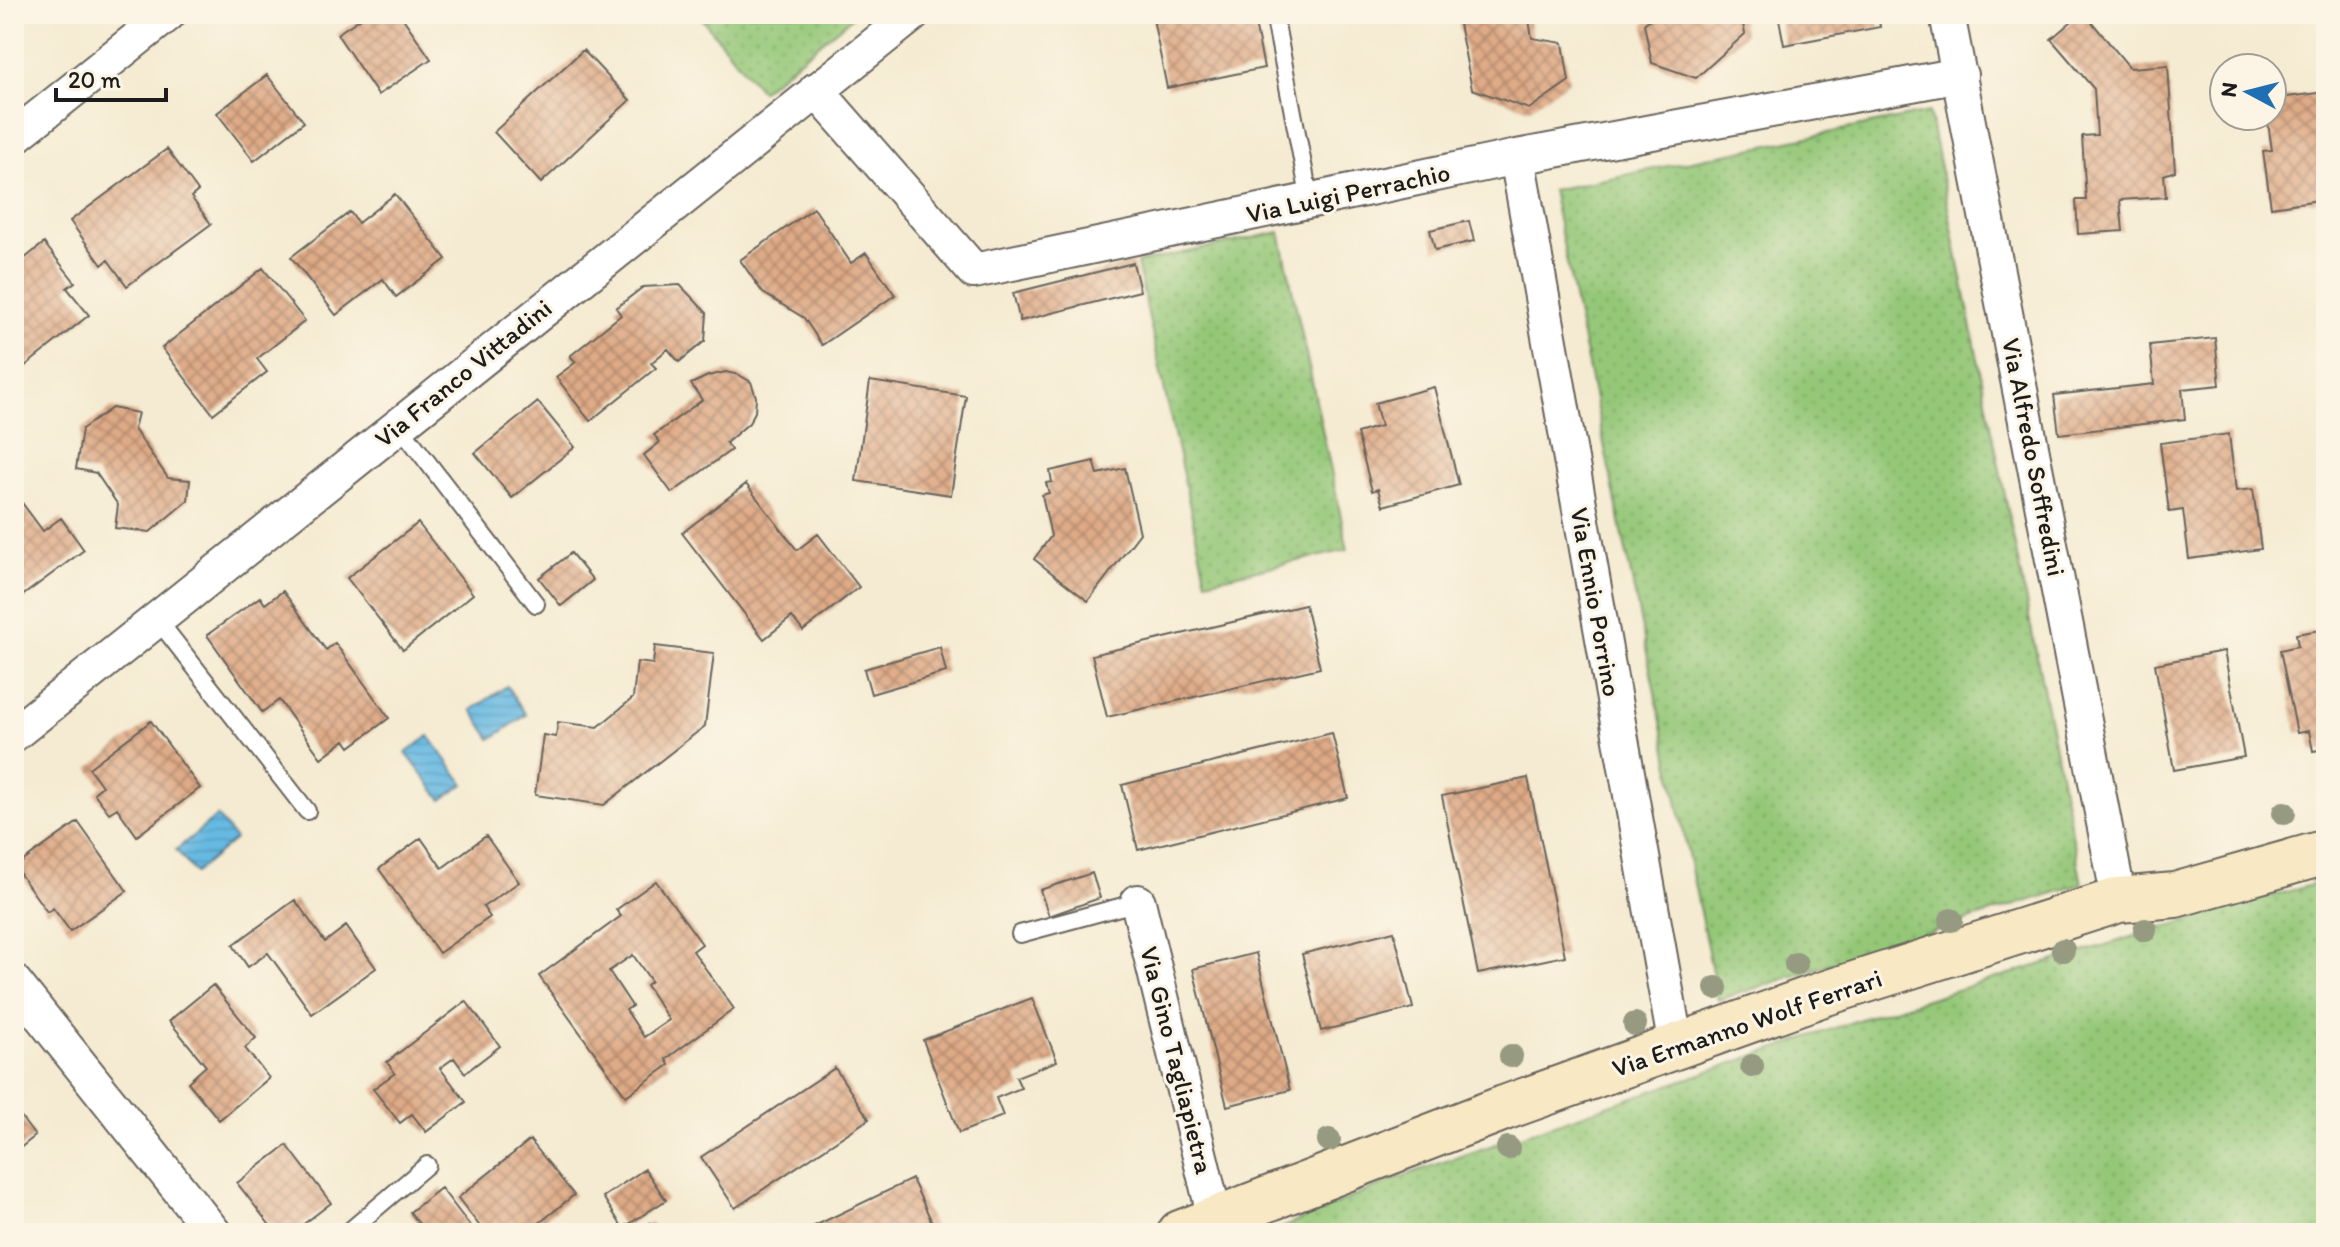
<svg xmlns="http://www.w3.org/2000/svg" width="2340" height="1247" viewBox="0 0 2340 1247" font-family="Itim,sans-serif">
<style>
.green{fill:url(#green-dots);stroke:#58724a;stroke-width:2}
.water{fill:url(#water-rules);stroke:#416a7f;stroke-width:2}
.building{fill:url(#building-cross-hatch);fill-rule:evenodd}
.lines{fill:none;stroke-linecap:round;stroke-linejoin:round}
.lane-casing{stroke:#68645c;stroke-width:20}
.street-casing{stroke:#68645c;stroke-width:38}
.secondary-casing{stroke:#68645c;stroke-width:48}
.lane{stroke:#fff;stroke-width:16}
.street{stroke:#fff;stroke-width:34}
.secondary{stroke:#f8e8c3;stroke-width:44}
.tree{fill:#959a80}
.labels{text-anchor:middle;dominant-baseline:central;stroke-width:6;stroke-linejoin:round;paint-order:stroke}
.street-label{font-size:26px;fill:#1c1c1c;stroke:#fcf5e5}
</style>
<defs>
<pattern id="green-dots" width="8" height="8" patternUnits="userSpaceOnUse" patternTransform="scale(2)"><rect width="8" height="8" fill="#94c778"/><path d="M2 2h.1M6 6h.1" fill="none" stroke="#7faa67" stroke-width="1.8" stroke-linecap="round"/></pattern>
<pattern id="water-rules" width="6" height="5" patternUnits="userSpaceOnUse" patternTransform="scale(2)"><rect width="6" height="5" fill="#66b9e2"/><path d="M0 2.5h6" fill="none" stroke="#589ec1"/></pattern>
<pattern id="building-cross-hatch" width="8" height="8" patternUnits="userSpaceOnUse" patternTransform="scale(2)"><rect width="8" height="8" fill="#dfab87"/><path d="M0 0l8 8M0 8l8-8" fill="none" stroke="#b48a6e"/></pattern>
</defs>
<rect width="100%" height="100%" fill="#fcf5e5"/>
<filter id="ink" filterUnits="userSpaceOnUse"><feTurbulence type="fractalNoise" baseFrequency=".0125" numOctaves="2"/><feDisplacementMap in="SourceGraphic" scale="16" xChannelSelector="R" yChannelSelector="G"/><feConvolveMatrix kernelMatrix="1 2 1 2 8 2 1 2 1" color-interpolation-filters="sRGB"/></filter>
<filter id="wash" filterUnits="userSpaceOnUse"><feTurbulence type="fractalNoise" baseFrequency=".006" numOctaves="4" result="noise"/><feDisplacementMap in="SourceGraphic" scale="32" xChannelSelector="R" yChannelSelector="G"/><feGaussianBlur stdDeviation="1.8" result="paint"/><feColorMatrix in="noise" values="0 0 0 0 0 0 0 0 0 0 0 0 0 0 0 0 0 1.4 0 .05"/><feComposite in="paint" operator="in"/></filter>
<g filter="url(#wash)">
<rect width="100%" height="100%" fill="#f5ebd2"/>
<path class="green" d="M698,14H856L761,91Z
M1929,112L2082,884L1718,1000L1552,190Z
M1280,232L1348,550L1206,581L1137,263Z
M2326,881V1233H1270L1397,1178L1867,1017L2242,904Z"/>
<path class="water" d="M507,686L526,715L491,739L472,710Z
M429,736L464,784L442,800L406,753Z
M217,816L235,839L195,873L176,850Z"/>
<g id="blocks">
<path class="building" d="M367,14H400L431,59L378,95L337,34Z
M1152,14H1253L1264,68L1167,88Z
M1457,14H1528L1532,38L1563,43L1569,81L1529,109L1472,89Z
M1656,14H1741L1745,34L1696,78L1652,63L1644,24Z
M1778,14H1878L1880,27L1784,45Z
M2080,14H2085L2130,68L2168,65L2175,171L2164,175L2166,197L2120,200L2123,231L2078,234L2076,200H2086L2082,136L2097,135L2094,89L2051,39Z
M583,50L630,100L541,183L494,132Z
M267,75L304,122L254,161L217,113Z
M2326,92V199L2271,207L2263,151L2272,150L2267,116H2272V99Z
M167,149L198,191L191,197L211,224L127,286L108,260L102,265L70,221Z
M395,194L446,259L396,297L383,279L336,315L291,257L350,212L358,223Z
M814,208L851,263L866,253L895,295L822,345L804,318L763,293L740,260Z
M1469,221L1474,241L1435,250L1430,230Z
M44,243L75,282L67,288L89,315L14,375V267Z
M1133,263L1140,291L1020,321L1013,293Z
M263,268L305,321L257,359L267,372L213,414L162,348Z
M680,285L707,313L705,341L679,362L668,349L651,363L656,368L590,421L556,377L576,362L570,356L621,315L616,308L643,287Z
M2215,338L2220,385L2182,389L2185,419L2059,434L2054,395L2154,384L2150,345Z
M726,372L739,375L751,382L756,397L755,412L749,423L726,443L731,450L672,493L644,455L660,442L654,435L702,400L691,384L708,376Z
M870,381L966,396L951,495L856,481Z
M1434,387L1459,485L1383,506L1378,489L1372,491L1357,433L1381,426L1375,403Z
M538,402L575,447L512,498L475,453Z
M112,408L138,413L134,429L168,478L190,480L188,500L150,532L115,528L118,505L96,473L76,469L82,429Z
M2229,434L2236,491L2253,489L2261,549L2189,559L2183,510L2169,512L2160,443Z
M1094,461L1098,474L1125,468L1140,533L1088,601L1034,559L1051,536L1042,495L1049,493L1046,483L1052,482L1050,471Z
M746,484L797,550L818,534L859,587L803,631L792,617L764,639L682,533Z
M14,492L43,531L61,518L84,550L14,602Z
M418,523L473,594L403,650L347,578Z
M571,553L593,580L561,606L539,578Z
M283,591L326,650L335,643L389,718L350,747L345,740L321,758L279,700L262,712L207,635L260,597L265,604Z
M1305,605L1320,668L1107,717L1092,655Z
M2326,629V749L2313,751L2309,731L2297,733L2280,650L2298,646L2296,634Z
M655,646L714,653L705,726L604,805L535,795L543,735L556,737L558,722L598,727L633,698L637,662L653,664Z
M940,647L946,672L871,694L864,669Z
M2224,651L2244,757L2174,770L2155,664Z
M151,721L200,788L137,836L117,808L109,813L94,793L102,786L89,768Z
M1332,733L1348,798L1138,850L1122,785Z
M1528,778L1565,956L1478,974L1442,796Z
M78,822L127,891L70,931L53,908L47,912L15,867Z
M486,836L519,882L483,907L490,917L439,953L379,869L421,838L442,868Z
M1092,873L1100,898L1049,916L1040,890Z
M656,881L702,944L693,951L734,1009L666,1059L669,1065L626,1096L539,976L621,916L616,910ZM633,955L651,981L646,985L669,1020L644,1037L626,1010L632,1006L609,971Z
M295,900L325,942L346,926L376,968L312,1014L268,953L248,967L233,945Z
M1394,931L1413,1008L1321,1031L1302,954Z
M1256,953L1290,1090L1227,1106L1193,969Z
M213,985L256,1038L245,1048L269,1078L219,1120L188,1082L206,1066L169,1021Z
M1032,998L1057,1061L1016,1077L1021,1088L996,1098L1003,1116L959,1133L923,1040Z
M466,1001L500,1046L465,1073L454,1058L440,1068L466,1102L426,1132L412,1114L400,1123L373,1089L395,1073L387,1062Z
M835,1068L869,1119L735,1208L701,1157Z
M14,1108L35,1136L14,1153Z
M530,1140L574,1195L527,1233H485L458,1198Z
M287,1145L331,1203L292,1233H276L237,1183Z
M645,1169L666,1200L623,1228L603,1197Z
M912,1179L937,1233H800Z
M441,1188L474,1231L471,1233H426L410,1212Z
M650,1223L659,1233H638Z"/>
</g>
</g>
<g filter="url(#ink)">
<use href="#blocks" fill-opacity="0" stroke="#68645c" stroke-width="2"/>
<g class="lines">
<defs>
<path id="lane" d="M1274,14L1310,201
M399,425L536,604
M157,619L307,811
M1020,934L1138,902
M347,1233L427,1165"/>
<path id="street" d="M1947,14L2119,900
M816,90L974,271L1517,157L1960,75
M14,137L168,14
M1517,157L1676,1047
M14,734L913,14
M1138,902L1215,1218
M14,982L214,1233"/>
<path id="secondary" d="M1180,1233L1504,1108L1823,994L2119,900L2175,895L2326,852"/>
</defs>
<use href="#lane" class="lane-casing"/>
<use href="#street" class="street-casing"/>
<use href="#secondary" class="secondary-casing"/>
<use href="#lane" class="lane"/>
<use href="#street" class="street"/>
<use href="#secondary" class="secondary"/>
</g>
<g class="tree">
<circle cx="2284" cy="813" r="12"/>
<circle cx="1951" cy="920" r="12"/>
<circle cx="2145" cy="930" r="12"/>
<circle cx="2063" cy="950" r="12"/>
<circle cx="1796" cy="964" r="12"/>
<circle cx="1716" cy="988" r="12"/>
<circle cx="1635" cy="1024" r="12"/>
<circle cx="1511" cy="1056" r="12"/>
<circle cx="1752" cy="1066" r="12"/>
<circle cx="1329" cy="1140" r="12"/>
<circle cx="1508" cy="1148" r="12"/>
</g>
</g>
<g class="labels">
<g class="street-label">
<text transform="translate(1348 193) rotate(-12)">Via Luigi Perrachio</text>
<text transform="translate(463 373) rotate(-39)">Via Franco Vittadini</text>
<text transform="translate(2034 457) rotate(79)">Via Alfredo Soffredini</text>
<text transform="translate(1596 602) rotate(80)">Via Ennio Porrino</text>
<text transform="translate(1747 1023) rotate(-19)">Via Ermanno Wolf Ferrari</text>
<text transform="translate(1177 1060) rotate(76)">Via Gino Tagliapietra</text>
</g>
</g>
<rect width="2340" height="1247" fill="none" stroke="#fcf5e5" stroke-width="48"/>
<g transform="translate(2248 92) rotate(277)"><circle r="38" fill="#fcf5e5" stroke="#a29e95" stroke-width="2"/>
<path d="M0-6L14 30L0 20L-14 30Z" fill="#1f6fb2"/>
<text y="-12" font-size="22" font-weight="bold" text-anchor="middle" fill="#1c1c1c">N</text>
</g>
<path d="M56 88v12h110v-12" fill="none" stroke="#1c1c1c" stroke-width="4"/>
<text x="68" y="88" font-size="24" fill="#1c1c1c" stroke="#fcf5e5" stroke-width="6" paint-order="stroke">20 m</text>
</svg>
